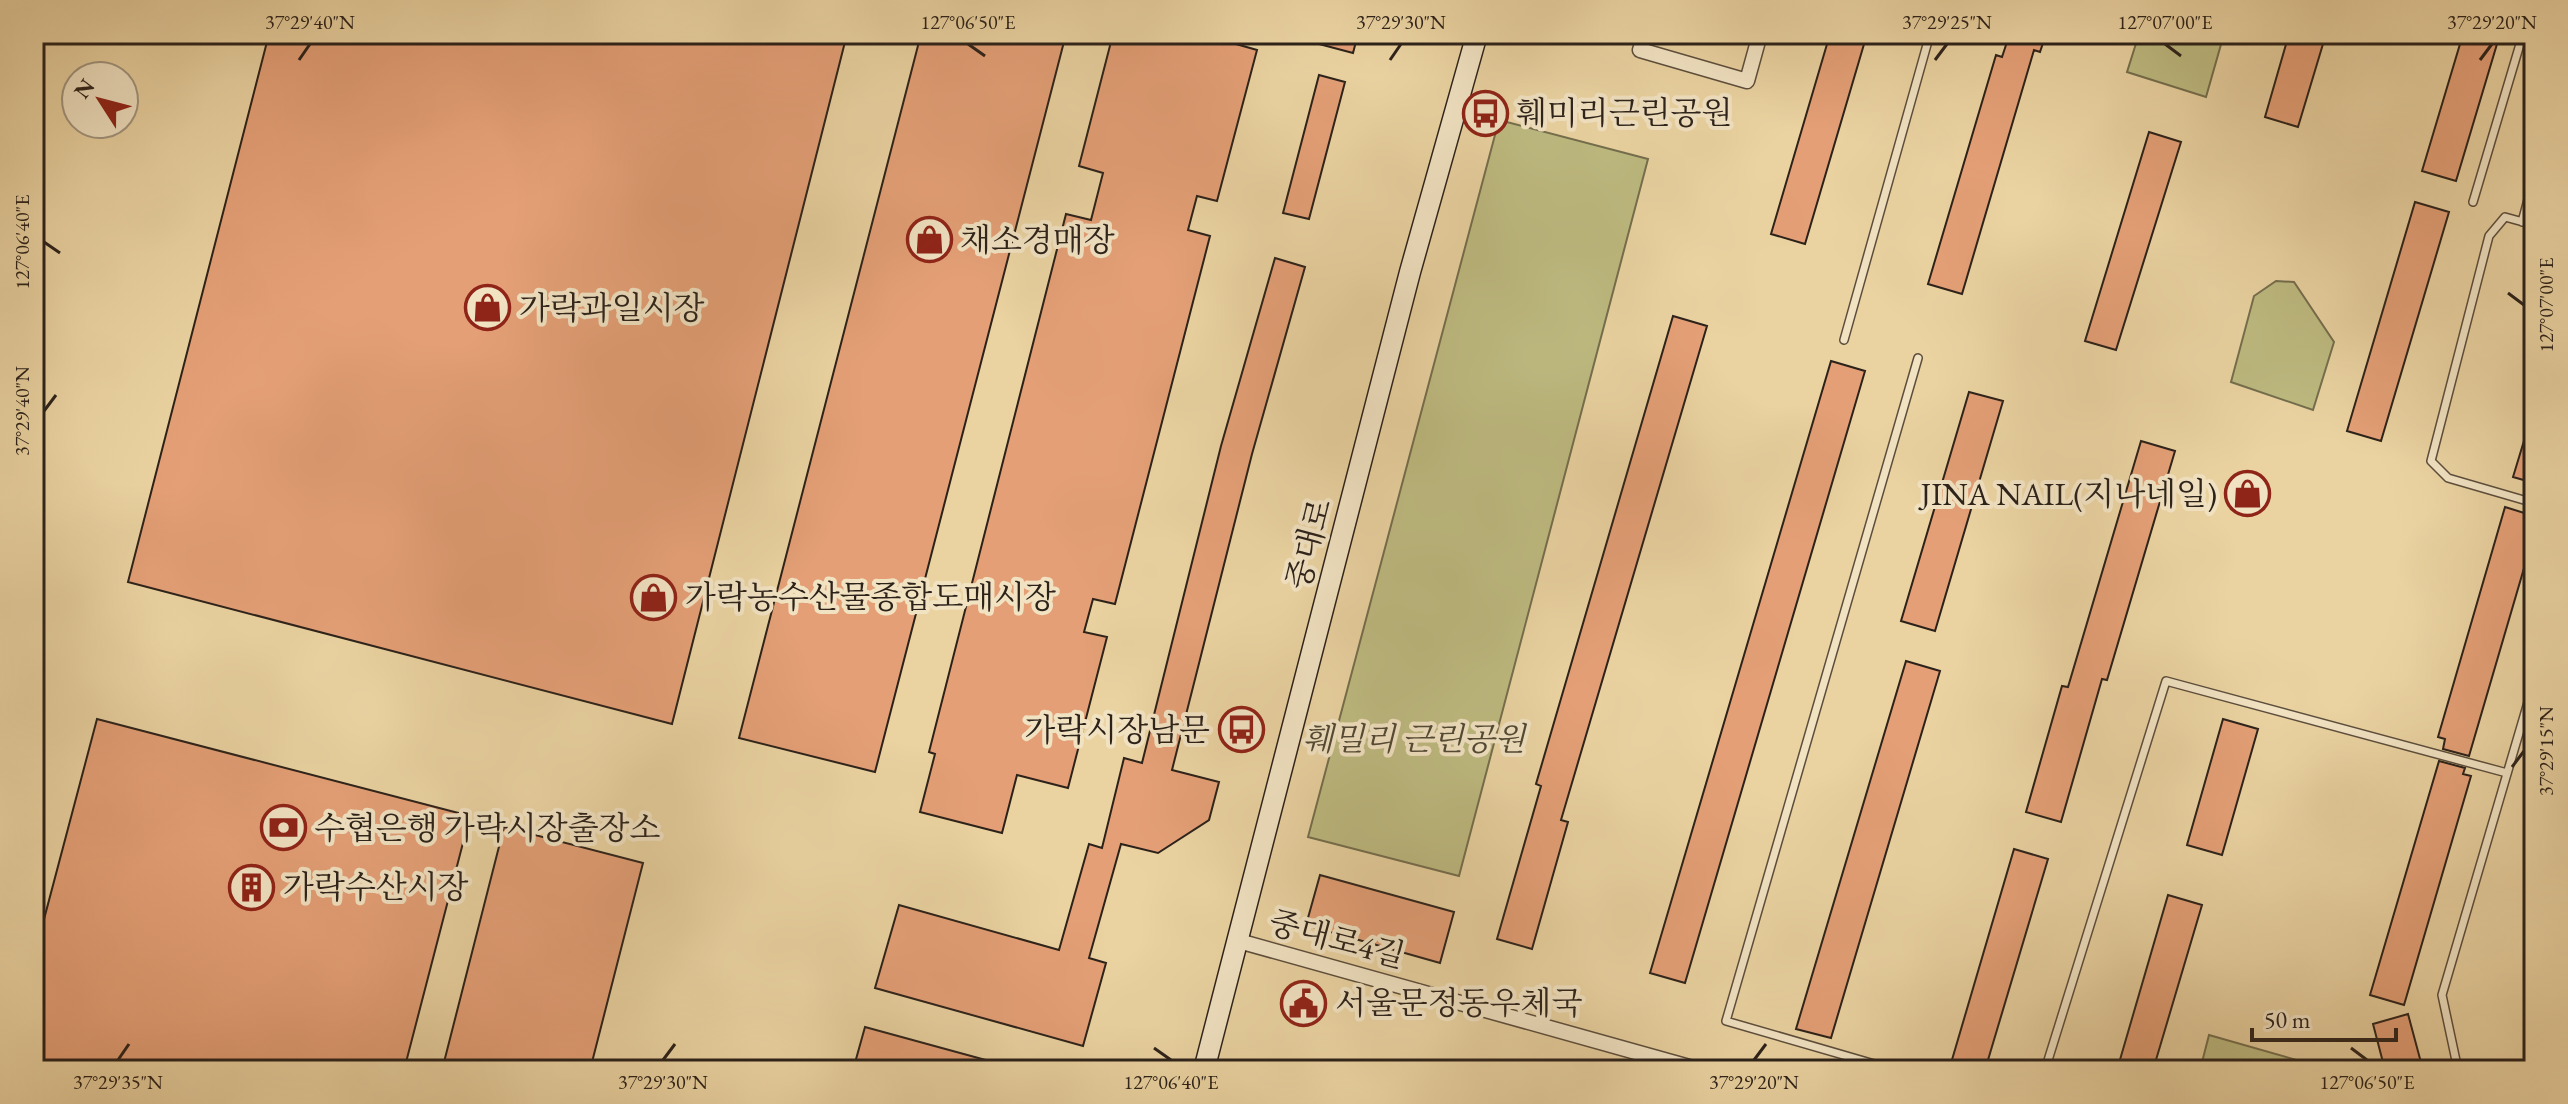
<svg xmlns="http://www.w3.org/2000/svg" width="2568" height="1104" viewBox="0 0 2568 1104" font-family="'EB Garamond','Noto Serif KR',serif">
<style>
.green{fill:#bdba80;stroke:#746e4d;stroke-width:2}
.building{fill:#e49f76;stroke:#2c221a;stroke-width:2}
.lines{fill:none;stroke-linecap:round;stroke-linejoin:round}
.lane-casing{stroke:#5c4e3c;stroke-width:10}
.street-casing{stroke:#5c4e3c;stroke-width:17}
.secondary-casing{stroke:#2c221a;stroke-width:23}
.lane{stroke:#f1e2c2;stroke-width:7}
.street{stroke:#f1e2c2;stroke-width:14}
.secondary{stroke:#f1e2c2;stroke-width:20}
.ticks{fill:none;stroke:#2c221a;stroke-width:3}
.labels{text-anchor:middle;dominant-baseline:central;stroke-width:8;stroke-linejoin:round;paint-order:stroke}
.poi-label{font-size:32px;fill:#2c221a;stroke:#f1e2c2;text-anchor:start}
.street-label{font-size:32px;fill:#2c221a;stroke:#f1e2c2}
.park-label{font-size:32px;font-style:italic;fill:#504834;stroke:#f1e2c2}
.neatline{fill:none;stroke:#2c221a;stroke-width:3}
.ticks-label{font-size:20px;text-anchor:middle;fill:#2c221a}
</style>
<rect width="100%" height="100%" fill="#ead2a1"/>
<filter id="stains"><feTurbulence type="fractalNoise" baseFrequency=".0025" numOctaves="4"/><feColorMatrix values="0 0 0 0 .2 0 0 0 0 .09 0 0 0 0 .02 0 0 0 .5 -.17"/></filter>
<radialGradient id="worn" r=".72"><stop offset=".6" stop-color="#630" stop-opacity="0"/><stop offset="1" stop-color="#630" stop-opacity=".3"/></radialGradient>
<path class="green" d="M2139,34H2224L2206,97L2127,72Z
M1499,120L1648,159L1459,876L1308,837Z
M2276,281L2294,282L2334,342L2313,410L2231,382L2254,296Z
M2209,1035L2321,1067L2320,1070H2200Z"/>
<path class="building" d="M269,34H847L672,724L128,582Z
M921,34H1066L875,772L739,738Z
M1113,34H1239L1236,44L1257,50L1217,201L1197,196L1188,230L1210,236L1115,604L1093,599L1084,632L1107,637L1068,788L1017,775L1002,833L920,812L935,754L929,752L1066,214L1091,220L1103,173L1079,166Z
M1300,34H1358L1353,53L1300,39Z
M1830,34H1867L1805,244L1771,234Z
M1994,34H2046L2040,52L2034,50L1962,294L1928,284L1996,55L2002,57L2007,42L1994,38Z
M2289,34H2326L2298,127L2265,117Z
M2463,34H2500L2456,181L2422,171Z
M1319,75L1345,82L1309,219L1283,213Z
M2149,132L2181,142L2116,350L2085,341Z
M2415,202L2449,212L2381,441L2347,431Z
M1275,258L1305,267L1252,454L1172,770L1219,782L1209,820L1158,853L1121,844L1089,958L1106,963L1083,1046L875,988L899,905L1059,950L1089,844L1102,848L1124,758L1142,763L1221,446Z
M1673,316L1707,326L1561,820L1568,822L1532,949L1497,939L1541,786L1536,784Z
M1831,361L1865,371L1685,983L1650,973Z
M1969,392L2003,401L1935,631L1901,621Z
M2530,421H2534V483L2513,477Z
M2141,441L2175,451L2107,680L2102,679L2061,822L2026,812L2062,686L2068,687Z
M2505,507L2534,516V534L2469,756L2443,749L2445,739L2438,737Z
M1906,661L1940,671L1831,1038L1796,1029Z
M97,719L470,816L404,1070H34V957Z
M2223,719L2258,729L2222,855L2187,845Z
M2439,761L2465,768L2463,774L2471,776L2404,1005L2370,995Z
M504,827L643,863L590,1070H442Z
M2014,849L2048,859L1985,1070H1949Z
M1320,875L1454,912L1440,963L1306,925Z
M2168,895L2202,905L2153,1070H2117Z
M2408,1014L2423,1070H2385L2373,1024Z
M865,1027L1004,1065L1003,1070H853Z"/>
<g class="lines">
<defs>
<path id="lane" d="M2473,202L2523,34
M2522,222L2534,177
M2534,225L2505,217L2489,236L2431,461L2448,478L2534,503
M1844,340L1930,34
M2534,995L2529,1012L2534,1047
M1895,1070L1726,1021L1918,358
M2045,1070L2166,681L2507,773
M2458,1070L2442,995L2534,682"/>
<path id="street" d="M1645,34L1640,50L1747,81L1760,34
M1235,940L1700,1070"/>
<path id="secondary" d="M1204,1070L1410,272L1477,34"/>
</defs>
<use href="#lane" class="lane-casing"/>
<use href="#street" class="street-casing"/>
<use href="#secondary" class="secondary-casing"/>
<use href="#lane" class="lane"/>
<use href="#street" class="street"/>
<use href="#secondary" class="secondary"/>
</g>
<path class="ticks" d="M968,44L985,56M2165,44L2181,56M299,60L310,44M1390,60L1401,44M1935,60L1947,44M2480,60L2492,44M44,242L60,253M2508,293L2524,305M44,411L56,395M2512,767L2524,751M1154,1048L1171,1060M2351,1048L2367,1060M118,1060L129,1044M663,1060L675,1044M1754,1060L1766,1044"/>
<defs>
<symbol id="bus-ring" viewBox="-11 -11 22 22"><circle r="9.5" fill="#f1e2c2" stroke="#8f2418" stroke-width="1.5"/><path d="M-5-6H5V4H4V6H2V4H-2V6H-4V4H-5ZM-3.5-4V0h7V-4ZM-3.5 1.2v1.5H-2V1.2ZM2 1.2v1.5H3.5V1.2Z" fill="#8f2418"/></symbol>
<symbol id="shop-ring" viewBox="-11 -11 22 22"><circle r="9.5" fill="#f1e2c2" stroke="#8f2418" stroke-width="1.5"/><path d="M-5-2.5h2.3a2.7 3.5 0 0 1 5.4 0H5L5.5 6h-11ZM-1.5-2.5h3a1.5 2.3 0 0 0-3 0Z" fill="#8f2418"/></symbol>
<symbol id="bank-ring" viewBox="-11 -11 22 22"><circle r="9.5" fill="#f1e2c2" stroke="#8f2418" stroke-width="1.5"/><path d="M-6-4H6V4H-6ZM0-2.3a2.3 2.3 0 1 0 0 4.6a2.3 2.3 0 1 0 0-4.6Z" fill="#8f2418"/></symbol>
<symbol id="building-ring" viewBox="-11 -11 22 22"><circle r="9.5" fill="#f1e2c2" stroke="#8f2418" stroke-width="1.5"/><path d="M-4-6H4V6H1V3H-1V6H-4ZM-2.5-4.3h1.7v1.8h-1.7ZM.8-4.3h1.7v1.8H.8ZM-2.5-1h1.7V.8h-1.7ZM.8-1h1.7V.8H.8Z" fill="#8f2418"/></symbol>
<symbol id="civic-ring" viewBox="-11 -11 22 22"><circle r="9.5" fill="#f1e2c2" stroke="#8f2418" stroke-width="1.5"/><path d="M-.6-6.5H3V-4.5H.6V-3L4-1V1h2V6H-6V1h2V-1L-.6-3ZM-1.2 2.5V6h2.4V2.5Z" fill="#8f2418"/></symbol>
</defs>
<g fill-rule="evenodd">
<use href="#bus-ring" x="1460" y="88" width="51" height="51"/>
<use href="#shop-ring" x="904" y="214" width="51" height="51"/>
<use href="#shop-ring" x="462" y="282" width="51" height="51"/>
<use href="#shop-ring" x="2222" y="468" width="51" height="51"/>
<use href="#shop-ring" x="628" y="572" width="51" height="51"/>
<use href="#bus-ring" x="1216" y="704" width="51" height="51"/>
<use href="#bank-ring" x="258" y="802" width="51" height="51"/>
<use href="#building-ring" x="226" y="862" width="51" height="51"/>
<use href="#civic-ring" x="1278" y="978" width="51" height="51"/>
</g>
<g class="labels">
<g class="poi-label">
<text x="1516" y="113">훼미리근린공원</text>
<text x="960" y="240">채소경매장</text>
<text x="519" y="308">가락과일시장</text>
<text x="2217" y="494" text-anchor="end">JINA NAIL(지나네일)</text>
<text x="685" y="597">가락농수산물종합도매시장</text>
<text x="1210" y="730" text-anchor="end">가락시장남문</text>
<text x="314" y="828">수협은행 가락시장출장소</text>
<text x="283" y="887">가락수산시장</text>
<text x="1335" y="1003">서울문정동우체국</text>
</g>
<g class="street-label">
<text transform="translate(1309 544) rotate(-75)">중대로</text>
<text transform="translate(1337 939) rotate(15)">중대로4길</text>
</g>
<g class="park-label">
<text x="1414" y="739">훼밀리 근린공원</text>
</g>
</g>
<rect width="2568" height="1104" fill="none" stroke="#ead2a1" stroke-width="88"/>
<g transform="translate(100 100) rotate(306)"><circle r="38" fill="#f1e2c2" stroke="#a2957f" stroke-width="2"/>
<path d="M0-6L14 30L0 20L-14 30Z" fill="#8f2418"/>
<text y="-12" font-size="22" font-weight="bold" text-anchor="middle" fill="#2c221a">N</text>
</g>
<path d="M2252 1028v12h144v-12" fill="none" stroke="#2c221a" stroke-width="4"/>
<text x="2264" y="1028" font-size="24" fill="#2c221a" stroke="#f1e2c2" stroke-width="6" paint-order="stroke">50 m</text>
<rect x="44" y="44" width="2480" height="1016" class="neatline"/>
<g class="ticks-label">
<text x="310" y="29">37°29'40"N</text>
<text x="968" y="29">127°06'50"E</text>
<text x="1401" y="29">37°29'30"N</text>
<text x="1947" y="29">37°29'25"N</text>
<text x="2165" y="29">127°07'00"E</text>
<text x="2492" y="29">37°29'20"N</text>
<text transform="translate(22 242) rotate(-90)" y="7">127°06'40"E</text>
<text transform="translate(2546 305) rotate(-90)" y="7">127°07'00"E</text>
<text transform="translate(22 411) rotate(-90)" y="7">37°29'40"N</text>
<text transform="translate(2546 751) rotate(-90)" y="7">37°29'15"N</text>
<text x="118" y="1089">37°29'35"N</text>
<text x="663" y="1089">37°29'30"N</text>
<text x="1171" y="1089">127°06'40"E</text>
<text x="1754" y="1089">37°29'20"N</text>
<text x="2367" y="1089">127°06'50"E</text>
</g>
<rect width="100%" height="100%" filter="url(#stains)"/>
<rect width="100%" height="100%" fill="url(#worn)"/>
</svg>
